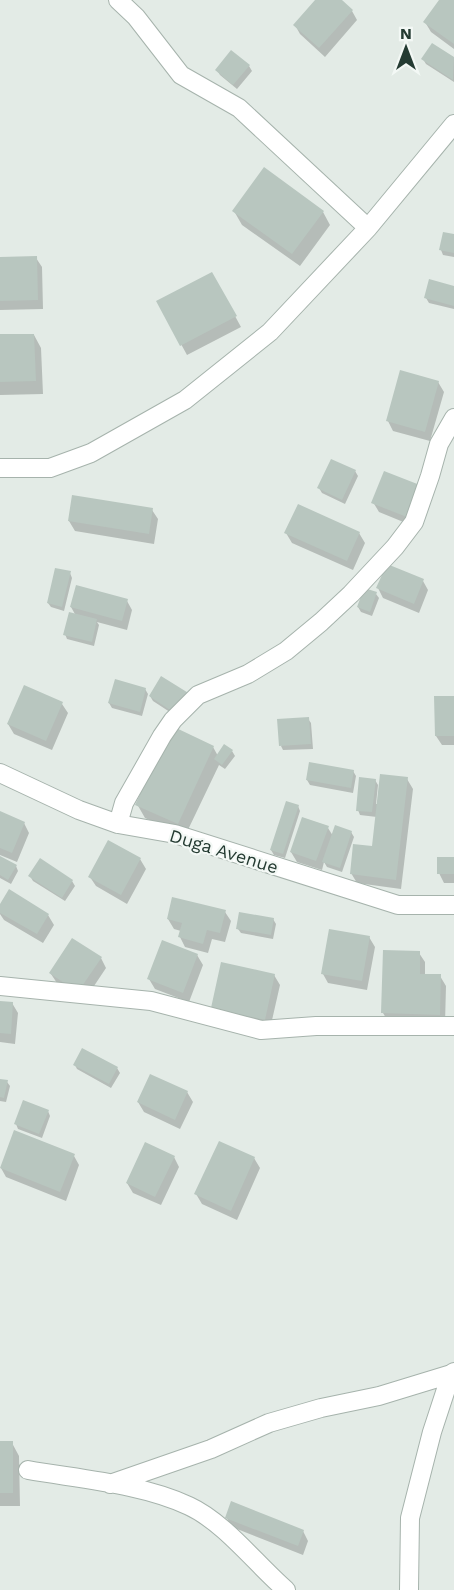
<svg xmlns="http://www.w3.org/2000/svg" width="454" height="1590" viewBox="0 0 454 1590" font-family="'Work Sans',sans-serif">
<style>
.shadow{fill:#0003}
.building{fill:#b8c6bf}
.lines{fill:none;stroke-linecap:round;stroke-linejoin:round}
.minor-casing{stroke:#a6b3ac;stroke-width:20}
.minor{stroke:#fff;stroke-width:18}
.labels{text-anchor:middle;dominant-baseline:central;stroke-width:4.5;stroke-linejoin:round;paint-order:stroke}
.street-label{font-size:18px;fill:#243b32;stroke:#f3f8f5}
</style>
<rect width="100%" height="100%" fill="#e3ebe6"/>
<path class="shadow" d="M317,0H340L352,11L357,20L325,57L300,34L295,25Z
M441,0H454V49L431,32L425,22Z
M433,45L454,58V82L426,64L423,59Z
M232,52L249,66L252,71L237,89L220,75L217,70Z
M234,211L323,212L330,225L300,266L242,225Z
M454,235V257L443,255L441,250Z
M36,258L42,267L43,309L0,310V259Z
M212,274L241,327L187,355L158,302Z
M454,287V309L429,303L426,298Z
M34,335L41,348L43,394L0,395V336Z
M438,382L444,392L430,441L393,431L388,421Z
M355,471L358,476L345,504L322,493L319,488Z
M385,473L418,528L379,512L373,502Z
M152,510L158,519L154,544L75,531L69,521Z
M286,533H359L365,543L353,570L292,543Z
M70,573L72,578L64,611L51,607L48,603Z
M423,581L428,590L419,613L383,598L378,588Z
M376,594L379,598L372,616L361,612L358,607Z
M127,601L132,610L127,630L97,622L99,625L94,646L67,639L65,634L76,616L71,607Z
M162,678L179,718L153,701L150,696Z
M25,687L62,704L68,713L52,750L14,734L8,724Z
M145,689L148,694L142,716L112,708L109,703Z
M454,697V745H442L436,736Z
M308,719L311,723L313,749L283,750L281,746Z
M213,747L218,756L232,751L235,756L225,769L219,765L185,836L145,818L137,804Z
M353,771L356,776L353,793L310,785L307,780Z
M407,779L413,789L401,889L357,883L351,873L374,847L377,817L360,815L358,810L375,780L378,785L376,804H379Z
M298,806L300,811L285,858L274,855L271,850Z
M0,812L24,823L29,833L17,862L0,855Z
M328,828L333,836L351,832L354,837L342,872L327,867L324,862L322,870L297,862L291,852Z
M0,858L16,866L18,871L11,884L0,878Z
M140,859L146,869L127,904L96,886L90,877Z
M454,859V883H444L439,873Z
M30,876L72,881L75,886L65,901L33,881Z
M0,907L48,915L54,925L43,943L4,920L0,914Z
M225,912L231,921L225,942L212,939L208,953L185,947L180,937L181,931L174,929L168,919Z
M273,919L276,924L273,939L241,933L238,929Z
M369,937L375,947L367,990L328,983L323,974Z
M419,953L425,962V976H440L446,986L445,1024L389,1023L383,1013Z
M197,955L203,965L189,1002L155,989L149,979Z
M101,958L106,968L84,1001L57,983L51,974Z
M274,975L280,985L270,1029L213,1007Z
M0,1002L12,1003L18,1013L15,1044L0,1042Z
M75,1065L117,1068L120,1073L111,1088L77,1069Z
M0,1080L7,1082L10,1086L6,1102L0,1101Z
M187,1092L193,1102L180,1129L144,1112L138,1102Z
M48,1111L50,1116L42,1138L18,1129L16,1124Z
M74,1156L79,1165L66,1201L6,1177L1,1168Z
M174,1157L179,1167L161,1205L133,1193L127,1183Z
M254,1158L260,1168L237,1220L202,1204L196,1194Z
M0,1443H12L19,1456L20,1506H0Z
M226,1517L303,1531L308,1541L303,1555L232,1527Z"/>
<path class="building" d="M315,0H342L353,10L319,48L293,25Z
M439,0H454V44L423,22Z
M432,43L454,57L453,80L421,59Z
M231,50L250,65L233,85L215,70Z
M264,167L324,211L292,254L232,211Z
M443,232L454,234V253L439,250Z
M37,256L38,300L0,301V257Z
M212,272L237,316L180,346L156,301Z
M429,279L454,286V306L424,298Z
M0,334H34L36,381L0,382Z
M400,370L439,381L425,432L386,421Z
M331,459L356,470L342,500L317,488Z
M384,471L425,487L412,519L371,503Z
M72,495L153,508L149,534L68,521Z
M298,504L360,532L347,561L284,533Z
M387,564L424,579L414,604L376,588Z
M55,568L71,571L62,607L47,603Z
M76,585L128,599L122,621L70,607Z
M364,588L377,592L370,612L357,607Z
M69,612L97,619L92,642L63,635Z
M161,676L190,694L176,714L149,696Z
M115,679L146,688L140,712L108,703Z
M24,685L63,702L46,741L7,724Z
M434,696H454V736H435Z
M309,717L311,744L279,746L277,719Z
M172,726L214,746L178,824L135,805Z
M224,744L233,750L222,765L214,759Z
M309,762L354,770L351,788L306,780Z
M380,774L408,777L396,880L350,874L353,844L372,846Z
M359,777L376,779L372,812L356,811Z
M286,801L299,805L283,854L270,850Z
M0,811L25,822L12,853L0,848Z
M302,817L329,826L316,861L290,852Z
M335,825L352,831L340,868L322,862Z
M108,840L141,858L121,895L88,877Z
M0,856L17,865L8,880L0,875Z
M437,857H454V874H437Z
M40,858L73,880L62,898L28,876Z
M9,889L49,914L37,934L0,913V904Z
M172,897L226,910L220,933L207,930L203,944L178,937L182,923L167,919Z
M239,912L274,918L271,935L236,929Z
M329,929L370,936L362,981L321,974Z
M72,938L102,957L78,992L49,973Z
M162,940L198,954L183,993L147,979Z
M383,950L420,951V974H441L440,1015L381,1013Z
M221,962L275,974L265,1020L211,1008Z
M0,1001L13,1002L11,1034L0,1033Z
M82,1048L118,1067L109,1084L73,1065Z
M150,1074L188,1091L175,1120L137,1102Z
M0,1079L8,1080L4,1098L0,1097Z
M23,1100L49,1110L39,1134L14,1124Z
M14,1130L75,1154L60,1192L0,1168Z
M219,1141L255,1157L231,1211L194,1194Z
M145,1142L175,1156L155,1197L126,1183Z
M0,1441H13V1493H0Z
M231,1501L304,1530L298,1546L225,1518Z"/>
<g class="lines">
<defs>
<path id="minor" d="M118,0L136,17L181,75L239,108L368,228
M0,468H50L91,453L185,400L270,332L368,228L454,124
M0,773L79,810L118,824L175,834L398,905H454
M118,824L124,803L162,736L173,720L198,695L248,674L286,651L321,622L351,594L395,547L414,522L430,476L439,444L454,418
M0,986L151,1001L261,1030L316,1026H454
M28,1470C79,1479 143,1484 189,1506C224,1522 256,1564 286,1590
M110,1484L211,1449L269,1423L321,1408L379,1396L451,1374
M409,1590L410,1518L432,1432L451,1374L454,1372"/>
</defs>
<use href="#minor" class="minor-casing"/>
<use href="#minor" class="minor"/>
</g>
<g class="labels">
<g class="street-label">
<text transform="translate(224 851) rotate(17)">Duga Avenue</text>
</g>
</g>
<g transform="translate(406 48)" stroke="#f3f8f5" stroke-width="4.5" paint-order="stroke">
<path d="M0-4.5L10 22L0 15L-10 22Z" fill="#243b32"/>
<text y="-9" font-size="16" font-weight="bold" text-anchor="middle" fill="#243b32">N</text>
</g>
</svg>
